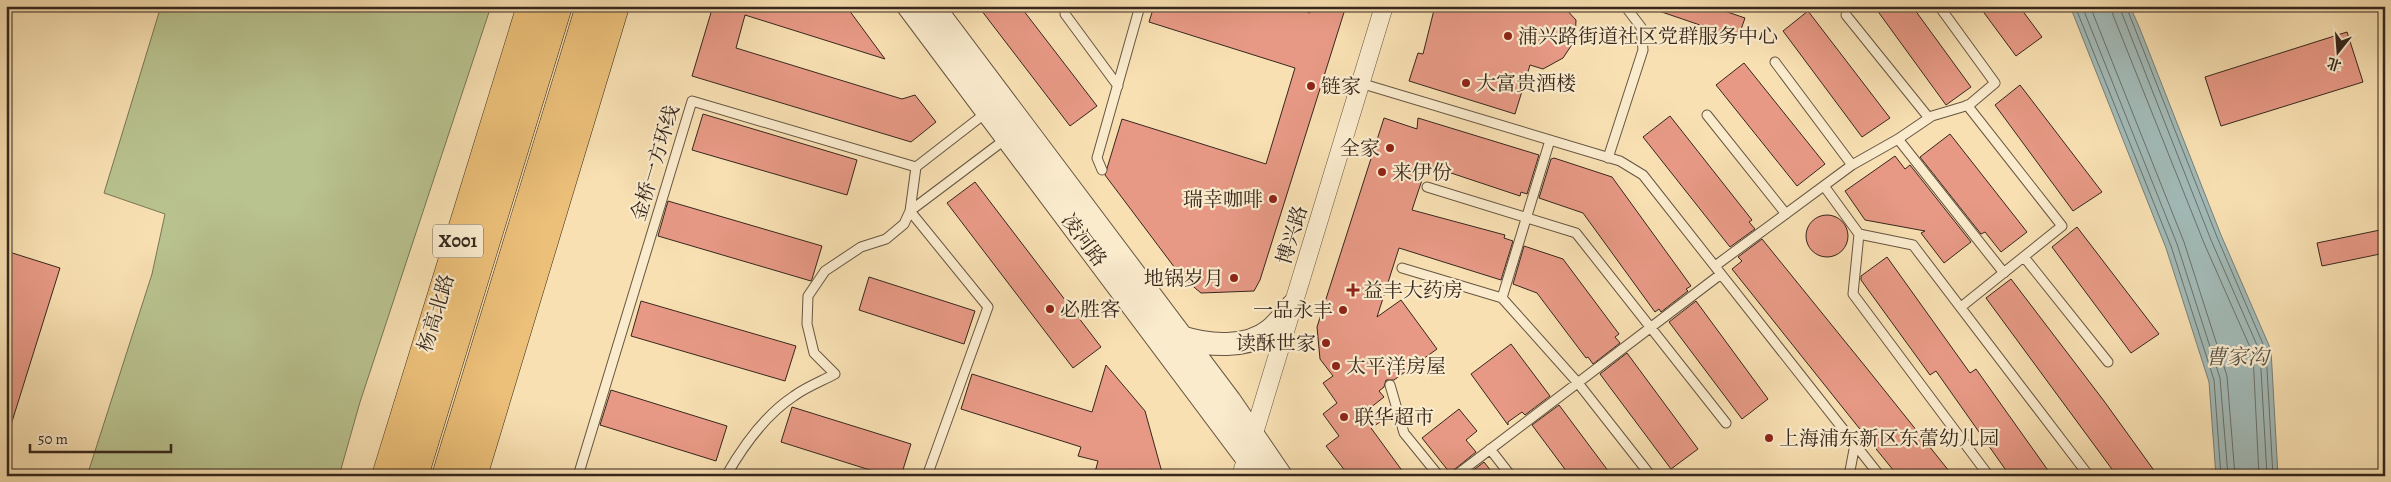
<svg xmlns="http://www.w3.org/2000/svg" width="2391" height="482" viewBox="0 0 2391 482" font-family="Alegreya,'Noto Serif SC',serif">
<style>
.green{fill:#b9c38f;stroke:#787556}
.water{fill:#a2bab7;stroke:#777f79}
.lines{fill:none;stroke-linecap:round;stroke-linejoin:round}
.shore{stroke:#6c706a;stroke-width:1}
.building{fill:#e79985;stroke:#36271d}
.service-casing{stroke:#665542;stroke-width:11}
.minor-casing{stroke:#665542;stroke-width:19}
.tertiary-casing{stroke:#665542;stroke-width:24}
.primary-casing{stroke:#36271d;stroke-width:29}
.trunk-casing{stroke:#36271d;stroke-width:29}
.service{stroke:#faebcd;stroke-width:9}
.minor{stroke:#faebcd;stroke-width:18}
.tertiary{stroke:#faebcd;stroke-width:22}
.primary{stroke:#ecc079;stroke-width:28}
.trunk{stroke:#ecc079;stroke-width:28}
.poi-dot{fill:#8f2418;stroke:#faebcd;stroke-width:2}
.labels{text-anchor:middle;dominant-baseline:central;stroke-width:4.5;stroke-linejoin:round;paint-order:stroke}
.shield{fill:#faebcd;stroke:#716252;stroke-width:1}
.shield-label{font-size:19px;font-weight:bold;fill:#36271d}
.poi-label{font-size:20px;fill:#36271d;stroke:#faebcd;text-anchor:start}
.street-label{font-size:20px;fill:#36271d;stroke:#faebcd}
.water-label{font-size:21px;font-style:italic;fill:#56534b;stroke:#faebcd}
</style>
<rect width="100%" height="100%" fill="#f8e0b2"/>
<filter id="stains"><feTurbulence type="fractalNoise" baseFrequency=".004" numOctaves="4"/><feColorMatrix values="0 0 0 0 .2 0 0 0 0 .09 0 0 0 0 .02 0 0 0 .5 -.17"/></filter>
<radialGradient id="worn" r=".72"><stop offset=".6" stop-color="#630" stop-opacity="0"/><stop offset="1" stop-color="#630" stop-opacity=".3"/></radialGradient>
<path class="green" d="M161,6H491L360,402L339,476H87L152,274L165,214L104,193Z"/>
<path class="water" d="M2070,6H2130L2140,29L2221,235L2271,350L2278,476H2216L2209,382L2166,248Z"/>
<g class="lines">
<path class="shore" d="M2075,6L2171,246L2214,380L2221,476
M2082,6L2177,244L2220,378L2228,476
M2090,6L2184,242L2227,376L2235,476
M2112,6L2113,15L2204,243L2253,354L2259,476
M2119,6L2211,240L2260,352L2267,476
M2126,6L2217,237L2266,351L2273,476"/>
</g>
<path class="building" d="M713,6H846L885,59L745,15L736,48L902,99L915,95L936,122L911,142L692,76Z
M978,6H1020L1097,106L1070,126Z
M1154,6H1290L1310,13L1313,6H1346L1260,280L1254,291L1201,293L1181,276L1105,175L1122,119L1266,164L1295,68L1149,22Z
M1435,6H1563L1576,20L1575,40L1563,58L1543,69L1530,65L1515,114L1409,81L1418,53L1423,54Z
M1653,6H1710L1745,18L1738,38L1653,9Z
M1874,6H1912L1971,87L1946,105Z
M1979,6H2019L2042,37L2016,56Z
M1808,11L1890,118L1862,137L1783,31Z
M2347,32L2363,82L2221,126L2205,77Z
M1744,63L1825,164L1797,186L1716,85Z
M2020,85L2102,192L2073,211L1995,105Z
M703,114L857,160L847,195L692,150Z
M1670,116L1752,220L1749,222L1755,229L1730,247L1643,137Z
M1384,118L1417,129L1418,118L1539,155L1527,194L1521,192L1520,196L1427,165L1412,210L1505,235L1504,238L1513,241L1501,280L1399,248L1377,317L1401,300L1437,349L1394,380H1386L1384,387L1379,391L1384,397L1370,408L1380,422L1371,428L1406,476H1349L1326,446L1339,436L1323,414L1337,403L1323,383L1333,376L1320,359L1317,327Z
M1950,134L2027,232L2001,252L1985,232L1981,234L1920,157Z
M1895,156L1905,169L1910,165L1971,242L1944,263L1921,233L1925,231L1865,220L1845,191Z
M1554,158L1612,177L1691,286L1686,289L1688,291L1661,312L1659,309L1655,312L1583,213L1539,198L1551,159Z
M975,182L1101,347L1073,368L947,203Z
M668,201L822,246L812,279L811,281L658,236Z
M1806 236a21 21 0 1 1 42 0a21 21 0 1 1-42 0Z
M2077,227L2159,334L2131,353L2052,247Z
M2385,229V253L2322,266L2317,243Z
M1762,239L1869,371L1953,476H1898L1851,418L1732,269L1742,261L1738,257Z
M1524,246L1563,259L1619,334L1615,337L1620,343L1593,364L1588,357L1586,358L1537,293L1513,284Z
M6,251L60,268L10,428H6Z
M1887,257L1970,373L1976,369L2052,476H2010L1936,371L1930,375L1861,280V276Z
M869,277L975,311L964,344L859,310Z
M2011,279L2104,401L2158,476H2117L1986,298Z
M641,301L796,346L785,381L631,336Z
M1696,301L1768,399L1742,419L1669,322Z
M1511,344L1550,396L1525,415L1522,412L1508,422V425L1471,374Z
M1627,353L1698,449L1671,469L1600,374Z
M1106,365L1145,411L1163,476H1150L1130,470L1128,476H1094L1098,461L1078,456L1081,447L961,409L972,374L1092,412Z
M611,390L727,426L716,461L600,425Z
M1559,405L1612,476H1570L1532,425Z
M792,407L911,444L901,476H889L781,442Z
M1459,409L1477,431L1466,440L1476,452L1450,473L1422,438Z
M1484,462L1495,476H1466Z"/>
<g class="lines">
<defs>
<path id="service" d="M1065,14L1118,86
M1846,15L1929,118
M1775,62L1852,165
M1360,83L1620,161L1643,175L1880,476
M1707,115L1786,214
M1898,139L2004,273
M1608,158L1643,50L1641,27L1625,6
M1102,170L1097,158L1140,6
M1824,186L1859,234L1853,294L1989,476
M1427,187L1576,233L1726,423
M1859,234L1913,245L2089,476
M2024,257L2108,362
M1715,266L1852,165L1898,139L1932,116L1969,105L1995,83L1939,6
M1402,268L1502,298L1578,383L1651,476
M1502,298L1550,140
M1961,307L2062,226L1967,105
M1390,385L1404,433L1439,476
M1490,449L1511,476
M578,476L692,101L916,167L987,112
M726,476C743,446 765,415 794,396C806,387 822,381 835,374L814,353L807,324L808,296L825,271L861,247L886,239L904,224L910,211L916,167
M927,476L988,307L910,211L1007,138
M1455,476L1721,274
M1849,476L1855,444"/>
<path id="minor" d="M1241,476L1384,6"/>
<path id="tertiary" d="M908,6L1260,476
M933,6L1230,401L1281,476
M1181,337C1208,346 1247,349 1270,330C1279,323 1286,312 1294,304"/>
<path id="primary" d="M386,476L531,6
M473,476L615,6"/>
<path id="trunk" d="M414,476L558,6
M446,476L590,6"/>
</defs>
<use href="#service" class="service-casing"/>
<use href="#minor" class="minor-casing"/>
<use href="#tertiary" class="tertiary-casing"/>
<use href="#primary" class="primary-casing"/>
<use href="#trunk" class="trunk-casing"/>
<use href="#service" class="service"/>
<use href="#minor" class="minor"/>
<use href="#tertiary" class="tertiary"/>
<use href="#primary" class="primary"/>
<use href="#trunk" class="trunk"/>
</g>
<g class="poi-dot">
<circle cx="1508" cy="36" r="5"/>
<circle cx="1466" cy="83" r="5"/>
<circle cx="1311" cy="86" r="5"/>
<circle cx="1390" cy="148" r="5"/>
<circle cx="1382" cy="172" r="5"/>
<circle cx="1273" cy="199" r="5"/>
<circle cx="1234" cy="278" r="5"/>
<path d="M1350.5 282.5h5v5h5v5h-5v5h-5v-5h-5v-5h5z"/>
<circle cx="1050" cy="309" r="5"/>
<circle cx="1343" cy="310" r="5"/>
<circle cx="1326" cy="343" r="5"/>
<circle cx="1336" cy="366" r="5"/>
<circle cx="1344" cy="417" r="5"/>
<circle cx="1769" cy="438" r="5"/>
</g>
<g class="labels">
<rect class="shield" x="433" y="224.5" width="50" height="33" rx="4"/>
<g class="shield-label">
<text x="458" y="241">X001</text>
</g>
<g class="poi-label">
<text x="1518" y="36">浦兴路街道社区党群服务中心</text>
<text x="1476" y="83">大富贵酒楼</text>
<text x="1321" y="86">链家</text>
<text x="1380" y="148" text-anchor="end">全家</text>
<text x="1392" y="172">来伊份</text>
<text x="1263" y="199" text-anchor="end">瑞幸咖啡</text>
<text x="1224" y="278" text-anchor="end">地锅岁月</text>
<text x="1363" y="290">益丰大药房</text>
<text x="1060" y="309">必胜客</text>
<text x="1333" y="310" text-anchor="end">一品永丰</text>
<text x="1316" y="343" text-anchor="end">读酥世家</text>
<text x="1346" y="366">太平洋房屋</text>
<text x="1354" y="417">联华超市</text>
<text x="1779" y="438">上海浦东新区东蕾幼儿园</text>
</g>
<g class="street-label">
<text transform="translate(655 163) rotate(-73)">金桥一方环线</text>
<text transform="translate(1292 235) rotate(-73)">博兴路</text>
<text transform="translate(1084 240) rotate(53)">凌河路</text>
<text transform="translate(436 313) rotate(-73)">杨高北路</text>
</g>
<g class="water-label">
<text x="2237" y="357">曹家沟</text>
</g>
</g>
<rect width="2391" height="482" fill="none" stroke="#f8e0b2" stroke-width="25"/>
<rect x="8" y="8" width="2376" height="467" fill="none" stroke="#36271d" stroke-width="2.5"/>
<rect x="12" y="12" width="2366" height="457" fill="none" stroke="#36271d"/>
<g transform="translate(2338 52) rotate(197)" stroke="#faebcd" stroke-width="4" paint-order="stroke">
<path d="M0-4L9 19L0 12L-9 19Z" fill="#36271d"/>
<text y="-8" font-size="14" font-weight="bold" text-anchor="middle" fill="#36271d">北</text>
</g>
<path d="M30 444v8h141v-8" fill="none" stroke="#36271d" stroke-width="2.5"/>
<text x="38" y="444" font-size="15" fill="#36271d" stroke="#faebcd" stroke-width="4" paint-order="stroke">50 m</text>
<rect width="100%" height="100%" filter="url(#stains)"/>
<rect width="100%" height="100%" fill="url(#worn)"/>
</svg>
